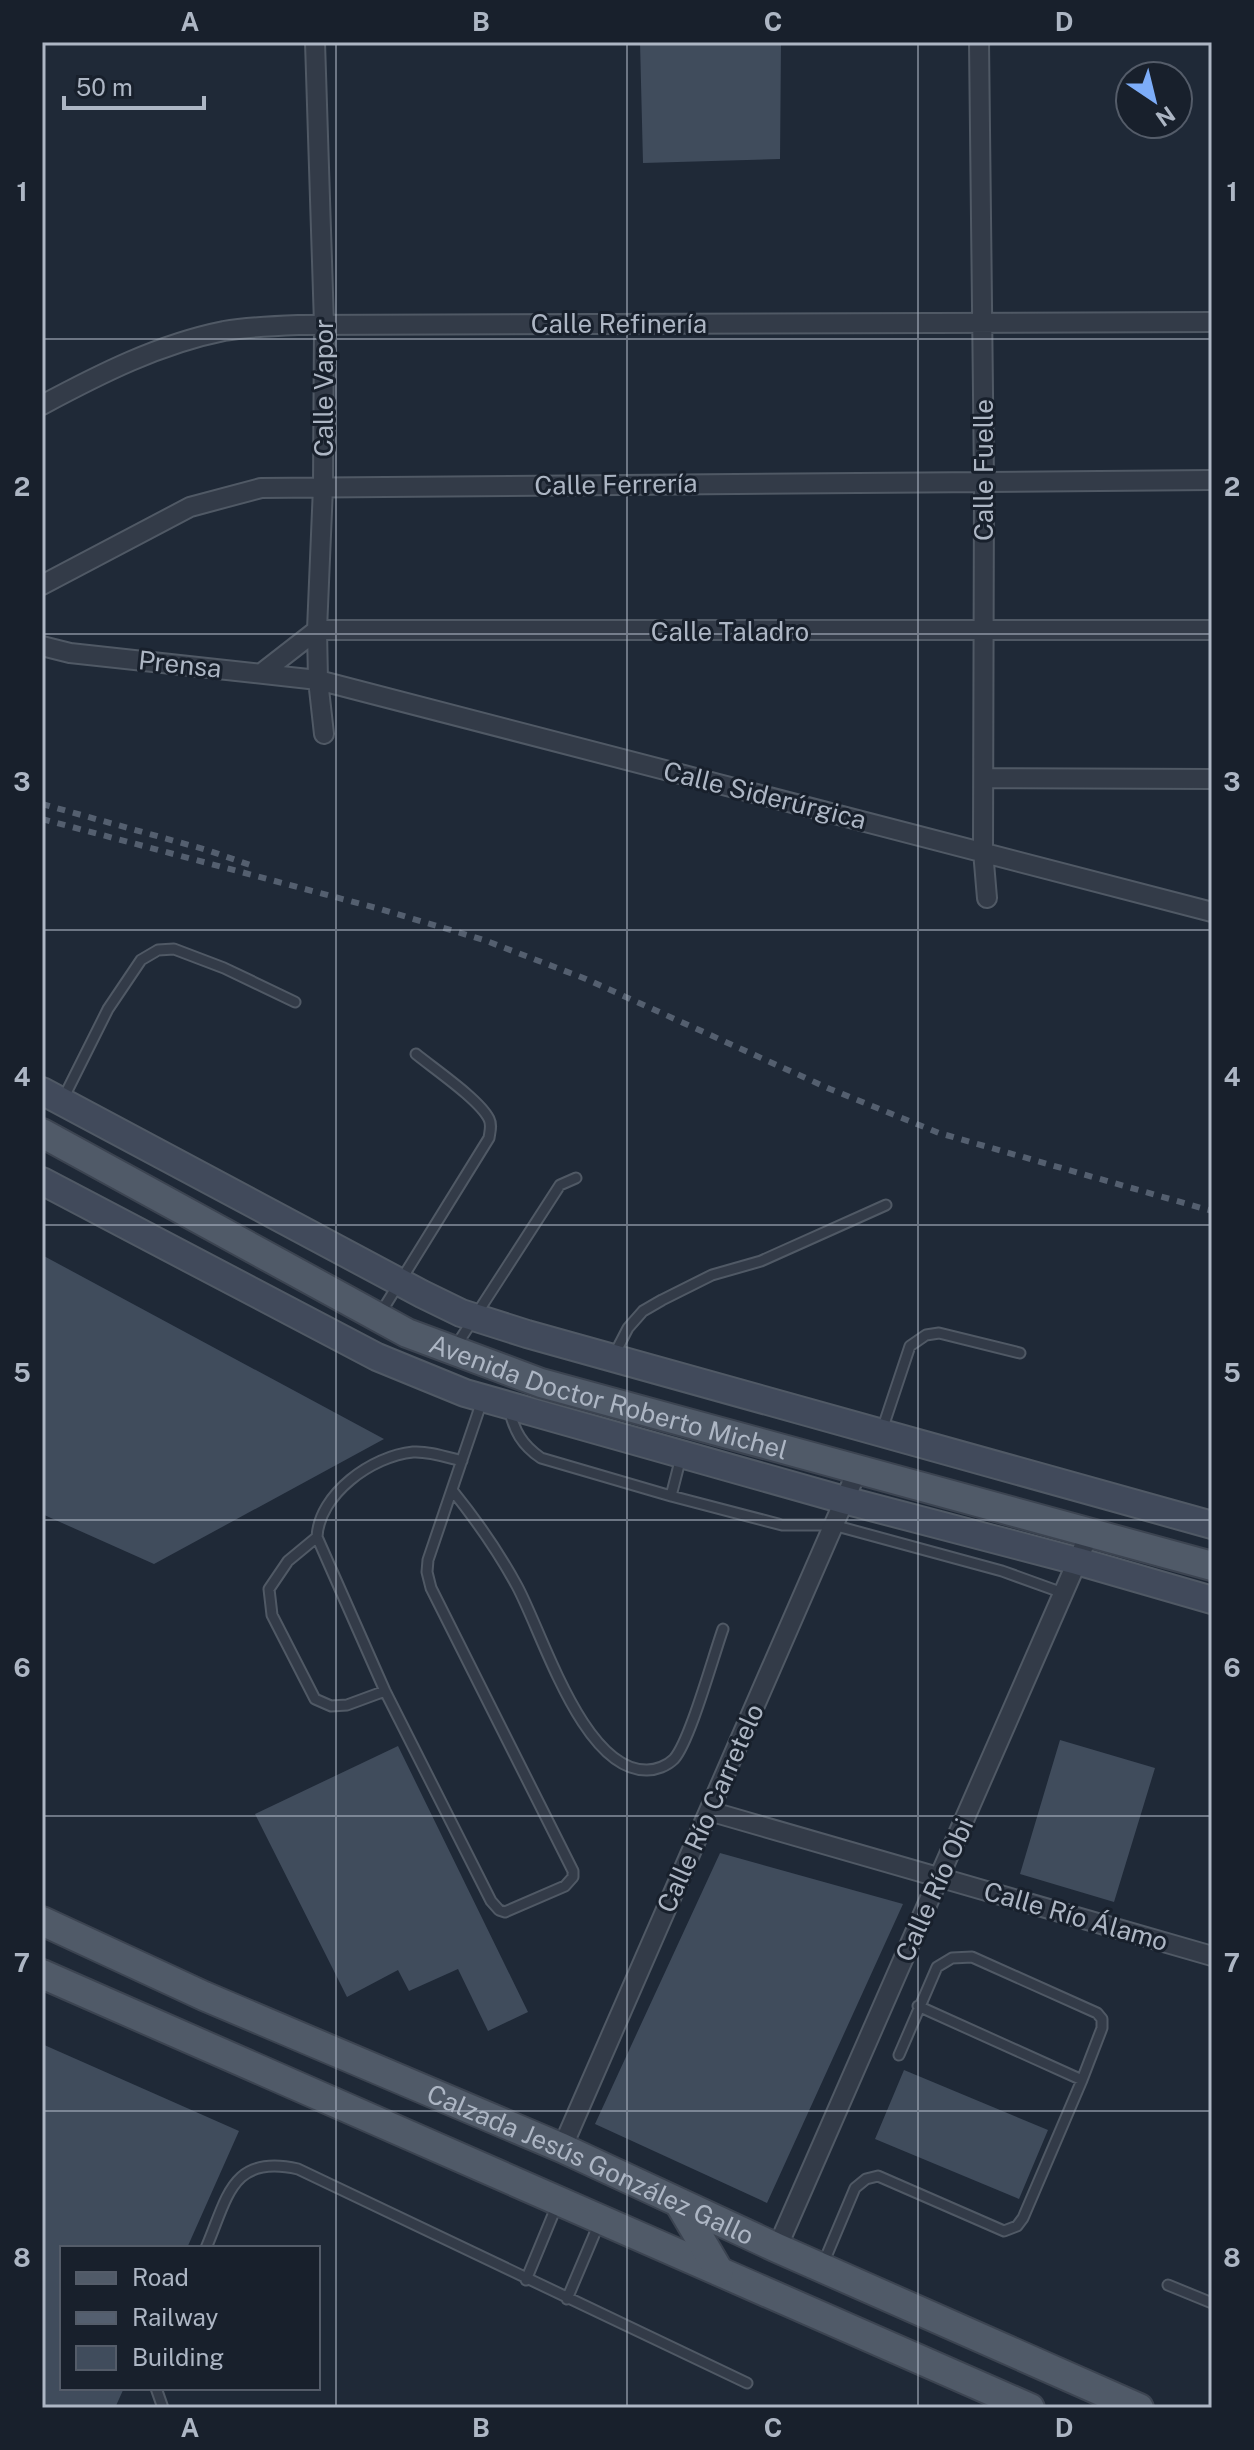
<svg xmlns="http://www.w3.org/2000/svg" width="1254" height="2450" viewBox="0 0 1254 2450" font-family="'Public Sans',sans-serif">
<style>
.building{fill:#404c5c}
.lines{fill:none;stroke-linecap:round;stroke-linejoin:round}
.service-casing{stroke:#505965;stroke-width:13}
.minor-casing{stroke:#505965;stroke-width:22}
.secondary-casing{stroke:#505965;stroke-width:30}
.primary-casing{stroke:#3c4451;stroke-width:32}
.service{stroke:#333b48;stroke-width:9}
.minor{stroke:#333b48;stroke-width:18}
.secondary{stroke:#414a5b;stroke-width:26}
.primary{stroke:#505a68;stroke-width:28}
.rail{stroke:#545f6f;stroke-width:6;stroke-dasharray:8 8;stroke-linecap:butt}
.grid{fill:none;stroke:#adb6c4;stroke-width:2;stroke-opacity:0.55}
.labels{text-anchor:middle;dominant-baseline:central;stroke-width:6;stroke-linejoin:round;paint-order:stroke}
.street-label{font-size:26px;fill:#adb6c4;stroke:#18202c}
.neatline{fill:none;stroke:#adb6c4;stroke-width:3}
.grid-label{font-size:26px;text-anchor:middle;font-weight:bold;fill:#adb6c4}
</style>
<rect width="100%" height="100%" fill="#1f2937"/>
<path class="building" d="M640,42H781L780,159L643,163Z
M42,1255L384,1439L154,1564L42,1514Z
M1060,1740L1155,1768L1114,1902L1020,1874Z
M398,1746L528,2012L488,2031L458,1969L409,1991L398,1970L347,1997L255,1814Z
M720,1853L903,1904L767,2203L595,2124Z
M42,2044L239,2131L187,2248H62V2388H124L115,2408H42Z
M904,2070L1048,2130L1019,2199L875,2139Z"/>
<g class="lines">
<defs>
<path id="service" d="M62,1101L108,1009L141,960L158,950L174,949L224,968L295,1002
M380,1314L489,1138C490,1131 492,1125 489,1119C480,1100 433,1068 416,1054
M454,1349L560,1185L576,1178
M613,1357L628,1328L643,1311L662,1300L712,1275L761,1261L886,1205
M509,1408C514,1431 522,1445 541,1458L671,1496
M882,1430L910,1346L926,1335L939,1333L1020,1353
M681,1457L671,1496L782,1525H833L1002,1571L1063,1593
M462,1461C446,1457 429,1451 413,1452C372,1456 319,1494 317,1537L385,1691L491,1901L499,1910L505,1912L565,1886L573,1877V1871L431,1588L427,1572L428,1560L482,1401
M452,1490C477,1521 498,1551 517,1586C543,1634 583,1771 647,1770C656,1770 667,1766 674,1759C690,1741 713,1657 723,1629
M317,1537L288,1561L269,1589L272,1615L315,1699L331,1706L347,1705L385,1691
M918,2006L1082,2080
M206,2248C228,2197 231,2154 298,2169L747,2383
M823,2264L855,2188L866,2179L878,2176L1004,2231L1017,2226L1023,2218L1082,2080L1102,2028V2019L1097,2013L972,1957L952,1958L937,1967L899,2055
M526,2280L557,2205
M1168,2285L1212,2303
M567,2299L600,2221
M156,2388L163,2408"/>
<path id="minor" d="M315,42L324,324L323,487L317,630L318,680L324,734
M979,42L984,481L983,851L987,898
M42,405C100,374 159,344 224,331C248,327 273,326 298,325L1212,322
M42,585L190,507L261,488L1212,480
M42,646L70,653L318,680L1212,912
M263,672L317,630H1212
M984,778L1212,779
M709,1811L1212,1956
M562,2148L858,1469
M777,2248L1090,1532"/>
<path id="secondary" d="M42,1091L422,1294L461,1313L527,1334L1212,1525
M42,1181L377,1357L465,1393L844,1500L1077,1561L1212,1600"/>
<g id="primary">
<path id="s1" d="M42,1133L407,1333L541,1383L1212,1566"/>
<path id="s2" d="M42,1921L204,1996L562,2148L777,2248L1139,2408"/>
<path d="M42,1974L1030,2408"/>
<path d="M679,2203L719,2271"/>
</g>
</defs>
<use href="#service" class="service-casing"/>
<use href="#minor" class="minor-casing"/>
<use href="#secondary" class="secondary-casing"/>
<use href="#primary" class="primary-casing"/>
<use href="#service" class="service"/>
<use href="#minor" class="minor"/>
<use href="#secondary" class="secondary"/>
<use href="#primary" class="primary"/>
<path class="rail" d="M42,804L207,850L253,866
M42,819L380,909L484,940L586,979L830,1089L939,1133L1212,1211"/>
</g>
<path class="grid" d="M336,42V2408M627,42V2408M918,42V2408M42,339H1212M42,634H1212M42,930H1212M42,1225H1212M42,1520H1212M42,1816H1212M42,2111H1212"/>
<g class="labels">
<g class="street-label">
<text x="619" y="323">Calle Refinería</text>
<text transform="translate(323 388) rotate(-90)">Calle Vapor</text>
<text transform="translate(983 470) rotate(-90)">Calle Fuelle</text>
<text transform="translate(616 484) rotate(-1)">Calle Ferrería</text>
<text x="730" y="631">Calle Taladro</text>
<text transform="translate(180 664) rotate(6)">Prensa</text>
<text transform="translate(765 795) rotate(14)">Calle Siderúrgica</text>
<text stroke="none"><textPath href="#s1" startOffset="628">Avenida Doctor Roberto Michel</textPath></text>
<text transform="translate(710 1808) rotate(-66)">Calle Río Carretelo</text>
<text transform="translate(934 1890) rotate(-66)">Calle Río Obi</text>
<text transform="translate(1076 1916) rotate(16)">Calle Río Álamo</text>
<text stroke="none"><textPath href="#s2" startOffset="600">Calzada Jesús González Gallo</textPath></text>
</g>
</g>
<rect width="1254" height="2450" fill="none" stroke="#18202c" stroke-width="88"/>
<rect x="60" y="2246" width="260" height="144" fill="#18202c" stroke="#545c69" stroke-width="2"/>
<rect x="76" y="2272" width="40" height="12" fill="#505a68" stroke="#545c69" stroke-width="2"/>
<text x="132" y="2286" font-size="24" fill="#adb6c4">Road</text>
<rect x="76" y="2312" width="40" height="12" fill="#545f6f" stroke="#545c69" stroke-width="2"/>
<text x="132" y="2326" font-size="24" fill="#adb6c4">Railway</text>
<rect x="76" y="2346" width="40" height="24" fill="#404c5c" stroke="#545c69" stroke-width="2"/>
<text x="132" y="2366" font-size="24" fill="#adb6c4">Building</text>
<g transform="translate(1154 100) rotate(145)"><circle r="38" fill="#18202c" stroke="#545c69" stroke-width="2"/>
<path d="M0-6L14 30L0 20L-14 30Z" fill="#7dadf9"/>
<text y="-12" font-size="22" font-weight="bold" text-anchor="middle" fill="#adb6c4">N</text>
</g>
<path d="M64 96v12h140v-12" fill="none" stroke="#adb6c4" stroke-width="4"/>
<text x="76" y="96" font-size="24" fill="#adb6c4" stroke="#18202c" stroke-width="6" paint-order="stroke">50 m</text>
<rect x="44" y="44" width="1166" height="2362" class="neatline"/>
<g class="grid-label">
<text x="190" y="31">A</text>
<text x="481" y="31">B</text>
<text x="773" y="31">C</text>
<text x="1064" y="31">D</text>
<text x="22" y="201">1</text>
<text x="1232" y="201">1</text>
<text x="22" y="496">2</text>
<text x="1232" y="496">2</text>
<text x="22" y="791">3</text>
<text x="1232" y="791">3</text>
<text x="22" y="1086">4</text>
<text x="1232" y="1086">4</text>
<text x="22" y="1382">5</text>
<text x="1232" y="1382">5</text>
<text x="22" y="1677">6</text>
<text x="1232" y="1677">6</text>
<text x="22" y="1972">7</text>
<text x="1232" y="1972">7</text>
<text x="22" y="2267">8</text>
<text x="1232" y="2267">8</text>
<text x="190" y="2437">A</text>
<text x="481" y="2437">B</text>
<text x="773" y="2437">C</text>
<text x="1064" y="2437">D</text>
</g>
</svg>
